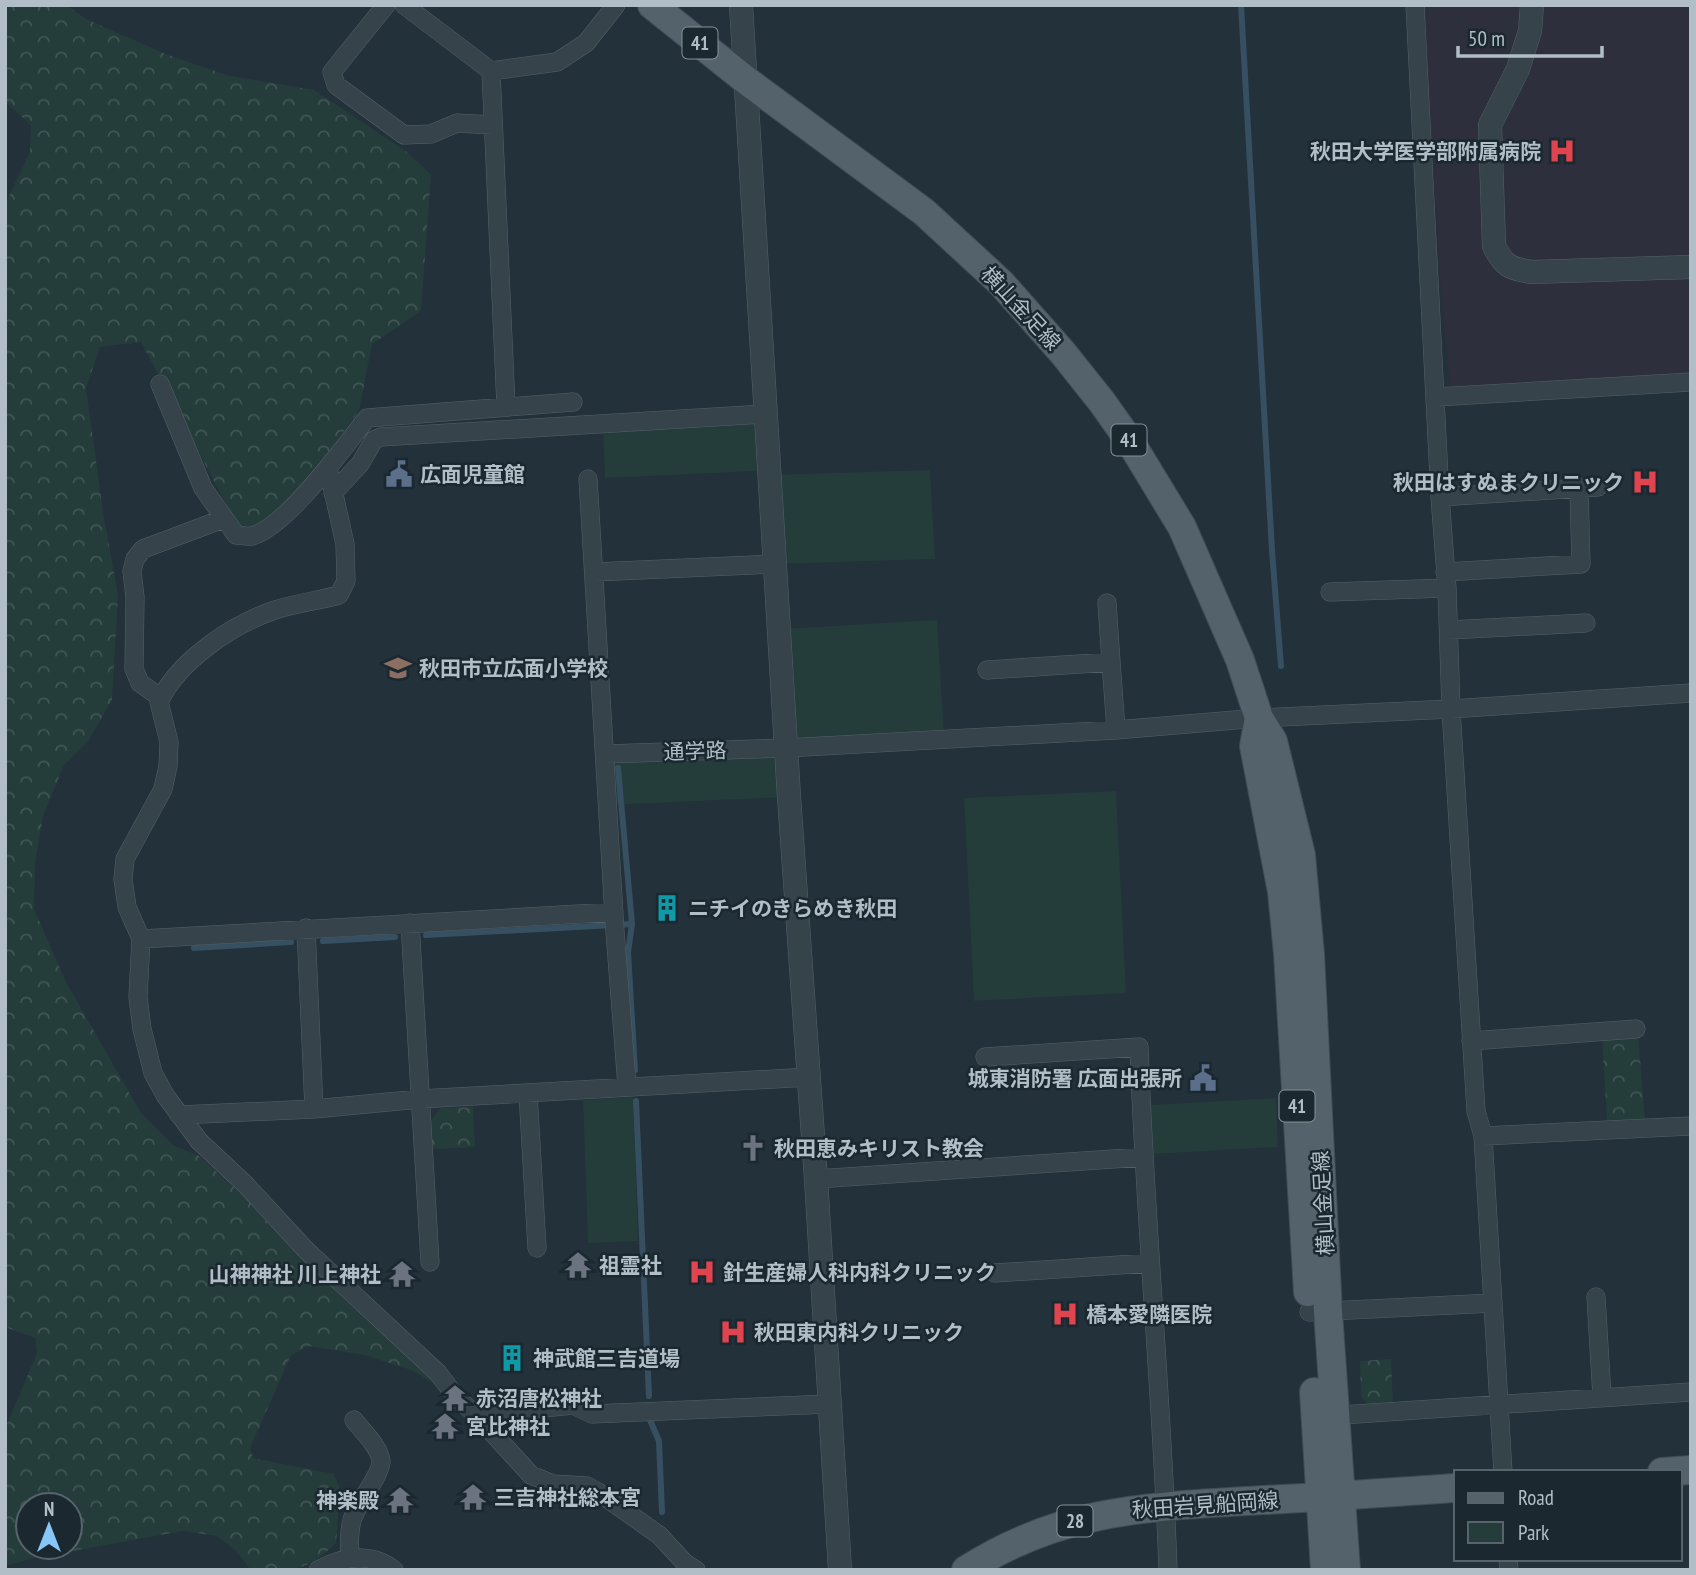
<svg xmlns="http://www.w3.org/2000/svg" width="1696" height="1575" viewBox="0 0 1696 1575" font-family="'PT Sans Narrow','Noto Sans JP',sans-serif">
<style>
.medical{fill:#2e2f3c}
.green{fill:#243c3a}
.forest{fill:url(#forest-crowns);fill-rule:evenodd}
.lines{fill:none;stroke-linecap:round;stroke-linejoin:round}
.stream{stroke:#365062;stroke-width:6}
.minor-casing{stroke:#546169;stroke-width:19}
.tertiary-casing{stroke:#546169;stroke-width:24}
.primary-casing{stroke:#3f4c54;stroke-width:30}
.minor{stroke:#36434b;stroke-width:18}
.tertiary{stroke:#36434b;stroke-width:23}
.primary{stroke:#54626b;stroke-width:28}
.labels{text-anchor:middle;dominant-baseline:central;stroke-width:5;stroke-linejoin:round;paint-order:stroke}
.shield{fill:#1b2830;stroke:#84919a;stroke-width:2}
.shield-label{font-size:19px;font-weight:bold;fill:#b1bec7}
.poi-label{font-size:21px;font-weight:bold;fill:#b1bec7;stroke:#1b2830;text-anchor:start}
.street-label{font-size:21px;fill:#b1bec7;stroke:#1b2830}
</style>
<defs>
<pattern id="forest-crowns" width="20" height="18" patternUnits="userSpaceOnUse" patternTransform="scale(1.75)"><rect width="20" height="18" fill="#243c3a"/><path d="M2 6a3 3 0 1 1 6 0M12 15a3 3 0 1 1 6 0" fill="none" stroke="#415655"/></pattern>
</defs>
<rect width="100%" height="100%" fill="#23313b"/>
<path class="medical" d="M1424,5H1691V378L1458,393L1450,386L1441,297Z"/>
<path class="green" d="M755,421L757,471L605,478L603,428Z
M930,470L935,559L774,564L769,475Z
M937,620L944,734L786,748L789,797L608,805L605,750L786,748L780,629Z
M1116,791L1126,993L974,1001L964,798Z
M633,1097L638,1241L588,1243L583,1100Z
M1276,1098L1278,1147L1152,1154L1149,1105Z"/>
<path class="forest" d="M5,5H66L86,19L168,55L230,76L314,90L407,152L431,175L421,311L372,344L359,411L303,485L268,520L247,531L236,523L141,342L100,347L86,388L103,512L118,595L112,700L87,743L64,765L43,816L35,864L34,909L66,982L141,1113L173,1145L199,1156L263,1213L437,1375V1386L414,1371L365,1355L308,1346L291,1355L250,1448L253,1458L334,1474L340,1489L336,1543C306,1573 291,1570 251,1570L235,1550L217,1536L183,1531L34,1558L5,1566V1429L37,1353L35,1338L5,1327V204L30,152L31,125L5,102ZM28,1505H70V1547H28Z
M1638,1034L1645,1120L1607,1121L1602,1037Z
M473,1107L475,1147L432,1149L431,1120L441,1108Z
M1391,1359L1393,1404L1369,1405L1361,1397L1360,1361Z"/>
<g class="lines">
<path class="stream" d="M1241,5L1272,551L1281,666
M618,768L632,924L628,952L635,1070
M426,935L632,924
M323,941L395,937
M194,948L291,942
M636,1101L649,1396
M650,1420L659,1441L662,1512"/>
<defs>
<path id="minor" d="M386,5L332,72L336,85L404,135L431,134L457,123L493,125
M404,5L491,71L557,62L586,43L616,5
M1415,5L1440,497L1447,588L1451,709L1476,1111L1483,1136L1503,1472
M491,71L506,407
M160,384L203,488L236,535C241,535 248,537 252,536C286,527 344,447 367,418L573,402
M1436,397L1691,382
M328,468L345,544L346,581L339,595C318,601 296,603 275,610C233,624 178,661 159,702L169,742L168,766L163,789L125,859L123,879L127,907L141,939L138,997L142,1029L153,1073L165,1095L199,1141L246,1185L306,1250L438,1373L456,1397L476,1415L531,1475L553,1484L587,1486L598,1492L659,1535L685,1563L696,1570
M588,479L615,932L627,1086
M333,493L360,464L374,440L381,437L765,414
M1440,497L1598,487
M595,572L774,564
M1445,572L1581,564L1579,489
M1330,592L1447,588
M1107,603L1111,662
M1449,630L1586,623
M987,670L1111,662L1116,730
M161,698L140,683L134,669L135,597L132,571L135,559L143,549L223,519
M605,754L786,748L1116,730L1259,718L1451,709L1691,693
M410,923L430,1262
M306,928L314,1109
M141,939L614,912
M1471,1041L1636,1029
M985,1057L1139,1047C1145,1222 1162,1395 1168,1570
M528,1093L537,1248
M179,1115L314,1109L420,1099L809,1077
M1483,1136L1691,1126
M816,1179L1143,1157
M995,1273L1150,1263
M1596,1297L1602,1397
M1309,1312L1493,1303
M476,1415L573,1405L592,1414L830,1404
M1326,1416L1691,1392
M350,1558C349,1545 349,1532 352,1520C357,1504 382,1473 381,1461C379,1446 363,1432 354,1420
M1508,1559L1509,1570
M318,1570C341,1557 371,1551 394,1570"/>
<path id="tertiary" d="M741,5L789,797L816,1179L840,1570
M1532,5L1530,31L1518,69L1490,125L1494,246C1504,266 1510,269 1532,272L1691,267"/>
<path id="primary" d="M652,5L747,81L924,212L1001,283L1063,353L1102,402L1131,443L1182,527L1240,660L1259,718L1273,741L1301,855L1310,954L1328,1312L1346,1570
M1259,718L1254,746L1282,892L1288,954L1308,1292
M1314,1392L1325,1570
M1662,1472L1691,1470
M966,1570C1065,1507 1151,1507 1264,1500C1328,1497 1392,1492 1456,1488"/>
</defs>
<use href="#minor" class="minor-casing"/>
<use href="#tertiary" class="tertiary-casing"/>
<use href="#primary" class="primary-casing"/>
<use href="#minor" class="minor"/>
<use href="#tertiary" class="tertiary"/>
<use href="#primary" class="primary"/>
</g>
<defs>
<symbol id="hospital-bare" viewBox="-9 -9 18 18"><path d="M-5-5h3v3.5h4V-5h3V5h-3V1.5h-4V5h-3Z" fill="#e0444e" stroke="#1b2830" stroke-width="2.5" paint-order="stroke"/></symbol>
<symbol id="civic-bare" viewBox="-9 -9 18 18"><path d="M-.6-6.5H3V-4.5H.6V-3L4-1V1h2V6H-6V1h2V-1L-.6-3ZM-1.2 2.5V6h2.4V2.5Z" fill="#5c6f8a" stroke="#1b2830" stroke-width="2.5" paint-order="stroke"/></symbol>
<symbol id="school-bare" viewBox="-9 -9 18 18"><path d="M0-5L7-2L0 1L-7-2ZM-4 1L0 2.5L4 1V4Q0 6-4 4Z" fill="#8d6e63" stroke="#1b2830" stroke-width="2.5" paint-order="stroke"/></symbol>
<symbol id="building-bare" viewBox="-9 -9 18 18"><path d="M-4-6H4V6H1V3H-1V6H-4ZM-2.5-4.3h1.7v1.8h-1.7ZM.8-4.3h1.7v1.8H.8ZM-2.5-1h1.7V.8h-1.7ZM.8-1h1.7V.8H.8Z" fill="#0f9aa8" stroke="#1b2830" stroke-width="2.5" paint-order="stroke"/></symbol>
<symbol id="church-bare" viewBox="-9 -9 18 18"><path d="M-1.2-6h2.4v3.5h3.3v2.4h-3.3V6h-2.4V-.1h-3.3v-2.4h3.3Z" fill="#6b7280" stroke="#1b2830" stroke-width="2.5" paint-order="stroke"/></symbol>
<symbol id="temple-bare" viewBox="-9 -9 18 18"><path d="M0-6L5-2H3V0L6.5 2.5H4V6H1.5V3h-3V6H-4V2.5H-6.5L-3 0V-2H-5Z" fill="#6b7280" stroke="#1b2830" stroke-width="2.5" paint-order="stroke"/></symbol>
</defs>
<g fill-rule="evenodd">
<use href="#hospital-bare" x="1543" y="132" width="38" height="38"/>
<use href="#civic-bare" x="380" y="455" width="38" height="38"/>
<use href="#hospital-bare" x="1626" y="463" width="38" height="38"/>
<use href="#school-bare" x="379" y="649" width="38" height="38"/>
<use href="#building-bare" x="648" y="889" width="38" height="38"/>
<use href="#civic-bare" x="1184" y="1059" width="38" height="38"/>
<use href="#church-bare" x="734" y="1129" width="38" height="38"/>
<use href="#temple-bare" x="559" y="1246" width="38" height="38"/>
<use href="#hospital-bare" x="683" y="1253" width="38" height="38"/>
<use href="#temple-bare" x="383" y="1255" width="38" height="38"/>
<use href="#hospital-bare" x="1046" y="1295" width="38" height="38"/>
<use href="#hospital-bare" x="714" y="1313" width="38" height="38"/>
<use href="#building-bare" x="493" y="1339" width="38" height="38"/>
<use href="#temple-bare" x="436" y="1379" width="38" height="38"/>
<use href="#temple-bare" x="426" y="1407" width="38" height="38"/>
<use href="#temple-bare" x="454" y="1478" width="38" height="38"/>
<use href="#temple-bare" x="381" y="1481" width="38" height="38"/>
</g>
<g class="labels">
<g class="shield">
<rect x="682.5" y="27.5" width="35" height="31" rx="5"/>
<rect x="1111.5" y="424.5" width="35" height="31" rx="5"/>
<rect x="1279.5" y="1090.5" width="35" height="31" rx="5"/>
<rect x="1057.5" y="1505.5" width="35" height="31" rx="5"/>
</g>
<g class="shield-label">
<text x="700" y="43">41</text>
<text x="1129" y="440">41</text>
<text x="1297" y="1106">41</text>
<text x="1075" y="1521">28</text>
</g>
<g class="poi-label">
<text x="1541" y="151" text-anchor="end">秋田大学医学部附属病院</text>
<text x="420" y="474">広面児童館</text>
<text x="1624" y="482" text-anchor="end">秋田はすぬまクリニック</text>
<text x="419" y="668">秋田市立広面小学校</text>
<text x="688" y="908">ニチイのきらめき秋田</text>
<text x="1182" y="1078" text-anchor="end">城東消防署 広面出張所</text>
<text x="774" y="1148">秋田恵みキリスト教会</text>
<text x="599" y="1265">祖霊社</text>
<text x="723" y="1272">針生産婦人科内科クリニック</text>
<text x="381" y="1274" text-anchor="end">山神神社 川上神社</text>
<text x="1086" y="1314">橋本愛隣医院</text>
<text x="754" y="1332">秋田東内科クリニック</text>
<text x="533" y="1358">神武館三吉道場</text>
<text x="476" y="1398">赤沼唐松神社</text>
<text x="466" y="1426">宮比神社</text>
<text x="494" y="1497">三吉神社総本宮</text>
<text x="379" y="1500" text-anchor="end">神楽殿</text>
</g>
<g class="street-label">
<text transform="translate(1021 308) rotate(47)">横山金足線</text>
<text transform="translate(695 751) rotate(-2)">通学路</text>
<text transform="translate(1323 1203) rotate(-93)">横山金足線</text>
<text transform="translate(1205 1505) rotate(-4)">秋田岩見船岡線</text>
</g>
</g>
<rect width="1696" height="1575" fill="none" stroke="#b1bec7" stroke-width="14"/>
<rect x="1454" y="1470" width="228" height="91" fill="#1b2830" stroke="#57646c" stroke-width="2"/>
<rect x="1468" y="1493" width="35" height="10" fill="#54626b" stroke="#57646c" stroke-width="2"/>
<text x="1518" y="1505" font-size="21" fill="#b1bec7">Road</text>
<rect x="1468" y="1522" width="35" height="21" fill="#243c3a" stroke="#57646c" stroke-width="2"/>
<text x="1518" y="1540" font-size="21" fill="#b1bec7">Park</text>
<g transform="translate(49 1526)"><circle r="33" fill="#1b2830" stroke="#57646c" stroke-width="2"/>
<path d="M0-5L12 26L0 18L-12 26Z" fill="#87c6f7"/>
<text y="-10" font-size="19" font-weight="bold" text-anchor="middle" fill="#b1bec7">N</text>
</g>
<path d="M1458 46v10h144v-10" fill="none" stroke="#b1bec7" stroke-width="3.5"/>
<text x="1468" y="46" font-size="21" fill="#b1bec7" stroke="#1b2830" stroke-width="5" paint-order="stroke">50 m</text>
</svg>
